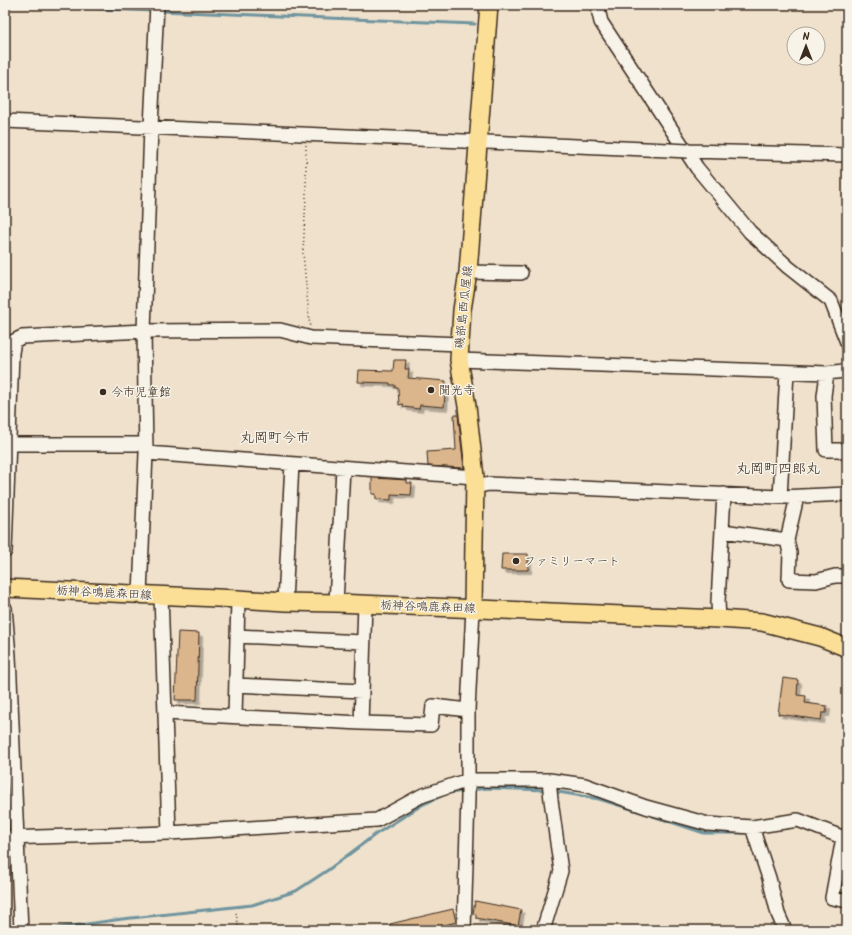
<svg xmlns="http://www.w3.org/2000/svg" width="852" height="935" viewBox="0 0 852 935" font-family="Kalam,'Klee One',sans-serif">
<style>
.built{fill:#e9d4b9}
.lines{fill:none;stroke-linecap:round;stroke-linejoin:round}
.stream{stroke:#6f949e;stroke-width:3}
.building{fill:#dbb68c;stroke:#3b2a1e;filter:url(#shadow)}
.minor-casing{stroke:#3b2a1e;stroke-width:16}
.major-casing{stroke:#3b2a1e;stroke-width:20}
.path{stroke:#3b2a1e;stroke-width:1.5;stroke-dasharray:1 3;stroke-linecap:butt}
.minor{stroke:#f7f3e8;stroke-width:13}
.major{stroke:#fbdf96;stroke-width:17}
.minor-bridge-casing{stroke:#3b2a1e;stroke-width:16;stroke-linecap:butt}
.minor-bridge{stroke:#f7f3e8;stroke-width:13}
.poi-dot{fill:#3b2a1e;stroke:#f7f3e8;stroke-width:1.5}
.labels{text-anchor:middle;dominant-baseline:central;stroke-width:3;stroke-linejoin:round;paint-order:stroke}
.street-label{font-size:12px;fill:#3b2a1e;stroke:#f7f3e8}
.poi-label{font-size:12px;fill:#3b2a1e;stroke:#f7f3e8;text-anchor:start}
.quarter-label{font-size:14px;fill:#3b2a1e;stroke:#f7f3e8}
</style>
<defs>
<filter id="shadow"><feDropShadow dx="3.5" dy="3.5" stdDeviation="0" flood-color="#0004"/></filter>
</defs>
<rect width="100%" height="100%" fill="#efe1cc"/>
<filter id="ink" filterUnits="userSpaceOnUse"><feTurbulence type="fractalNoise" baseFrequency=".025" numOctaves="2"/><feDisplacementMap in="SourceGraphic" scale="8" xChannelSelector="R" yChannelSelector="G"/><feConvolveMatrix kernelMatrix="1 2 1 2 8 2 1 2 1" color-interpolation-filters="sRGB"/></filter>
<g filter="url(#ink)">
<path class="built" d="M5,744L9,832H5Z"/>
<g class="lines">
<path class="stream" d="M23,5L153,11
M161,11L475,24
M471,790L488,788L547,790
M553,791L599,799L641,812
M650,815L704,833H751
M45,930L122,919L252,905L296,891L328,870L376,834L422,805L448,793L466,791"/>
</g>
<path class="building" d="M394,360H406L405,369H409L408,378L446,381L444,407L420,405L419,409L404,407L403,404L399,405L398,388H395V385H390V383L358,382L359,370L393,371Z
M454,415H458L464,468L428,466L427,452L456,450Z
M372,478L407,480V483H412L411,495L391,494V500L376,499V494H372Z
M502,554H528V570H501Z
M178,632L199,633L197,700H175Z
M783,678L798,680L797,695L806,696L805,703L827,706L826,713H822L821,720L778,714Z
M475,901L521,910L518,926L476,918V914H473Z
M453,909L456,922L445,925L446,930H391L390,924Z"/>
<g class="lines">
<defs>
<path id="minor" d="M597,5L601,22L697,168L750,232L788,267L831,301L847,342
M5,121L668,150
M688,151L847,155
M468,272L521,273
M459,360L827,373L844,371L847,369
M827,373L824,396L826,450H840L847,454
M9,444H146
M146,453L475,477
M475,487L489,484L780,497L847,494
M780,497L787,372
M797,497L787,540L790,553L789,580L816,581L835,576H847
M723,531L787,540
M5,551L12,353L14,341L22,337L144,331L280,330L311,338L460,344
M140,594L146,453L144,331L151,127L157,5
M161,595L169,833
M285,602L292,464
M336,603L343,468
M5,608L9,656L21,930
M719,619L718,602L724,494
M237,636L363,642
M236,685L362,691
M165,713L361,723L365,604
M235,717L238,599
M361,723L431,725L433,706L468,710
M752,827L769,878L778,914L785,930
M5,838L169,833L377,820L421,796L468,780H549L585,785L646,807L708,824L752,827L798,820L847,839
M843,838L832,898L847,901
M464,930L468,797V710L473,608
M544,930V927L561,871L551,800L549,780"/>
<path id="major" d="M5,588L238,599L285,602L336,603L719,619L762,622L820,637L847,648
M473,608L475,477L467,406L459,360L462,310L468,272L489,5"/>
</defs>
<use href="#minor" class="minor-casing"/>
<use href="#major" class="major-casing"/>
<path class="path" d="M306,145V197L303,253L310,327
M236,913L239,930"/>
<use href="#minor" class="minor"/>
<use href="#major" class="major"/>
<defs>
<path id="minor-bridge" d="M668,150L688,151"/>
</defs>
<use href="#minor-bridge" class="minor-bridge-casing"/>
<use href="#minor-bridge" class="minor-bridge"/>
</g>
</g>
<g class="poi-dot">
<circle cx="431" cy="390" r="4"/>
<circle cx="103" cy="392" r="4"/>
<circle cx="516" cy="561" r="4"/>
</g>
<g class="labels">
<g class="street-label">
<text transform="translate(464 307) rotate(-84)">磯部島西瓜屋線</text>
<text transform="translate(104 593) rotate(3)">栃神谷鳴鹿森田線</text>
<text transform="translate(428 607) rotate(2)">栃神谷鳴鹿森田線</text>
</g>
<g class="poi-label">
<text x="439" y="390">聞光寺</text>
<text x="111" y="392">今市児童館</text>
<text x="524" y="561">ファミリーマート</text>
</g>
<g class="quarter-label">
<text x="275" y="438">丸岡町今市</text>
<text x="778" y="469">丸岡町四郎丸</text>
</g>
</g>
<rect width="852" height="935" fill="none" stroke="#f7f3e8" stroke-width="20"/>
<rect x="10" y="10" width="832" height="915" fill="none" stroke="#3b2a1e" stroke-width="1.5" filter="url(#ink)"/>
<g transform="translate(806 46)"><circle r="19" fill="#f7f3e8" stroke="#aca397"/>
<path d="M0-3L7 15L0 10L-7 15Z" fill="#3b2a1e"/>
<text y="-6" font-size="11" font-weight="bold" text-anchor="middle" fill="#3b2a1e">N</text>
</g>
</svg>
